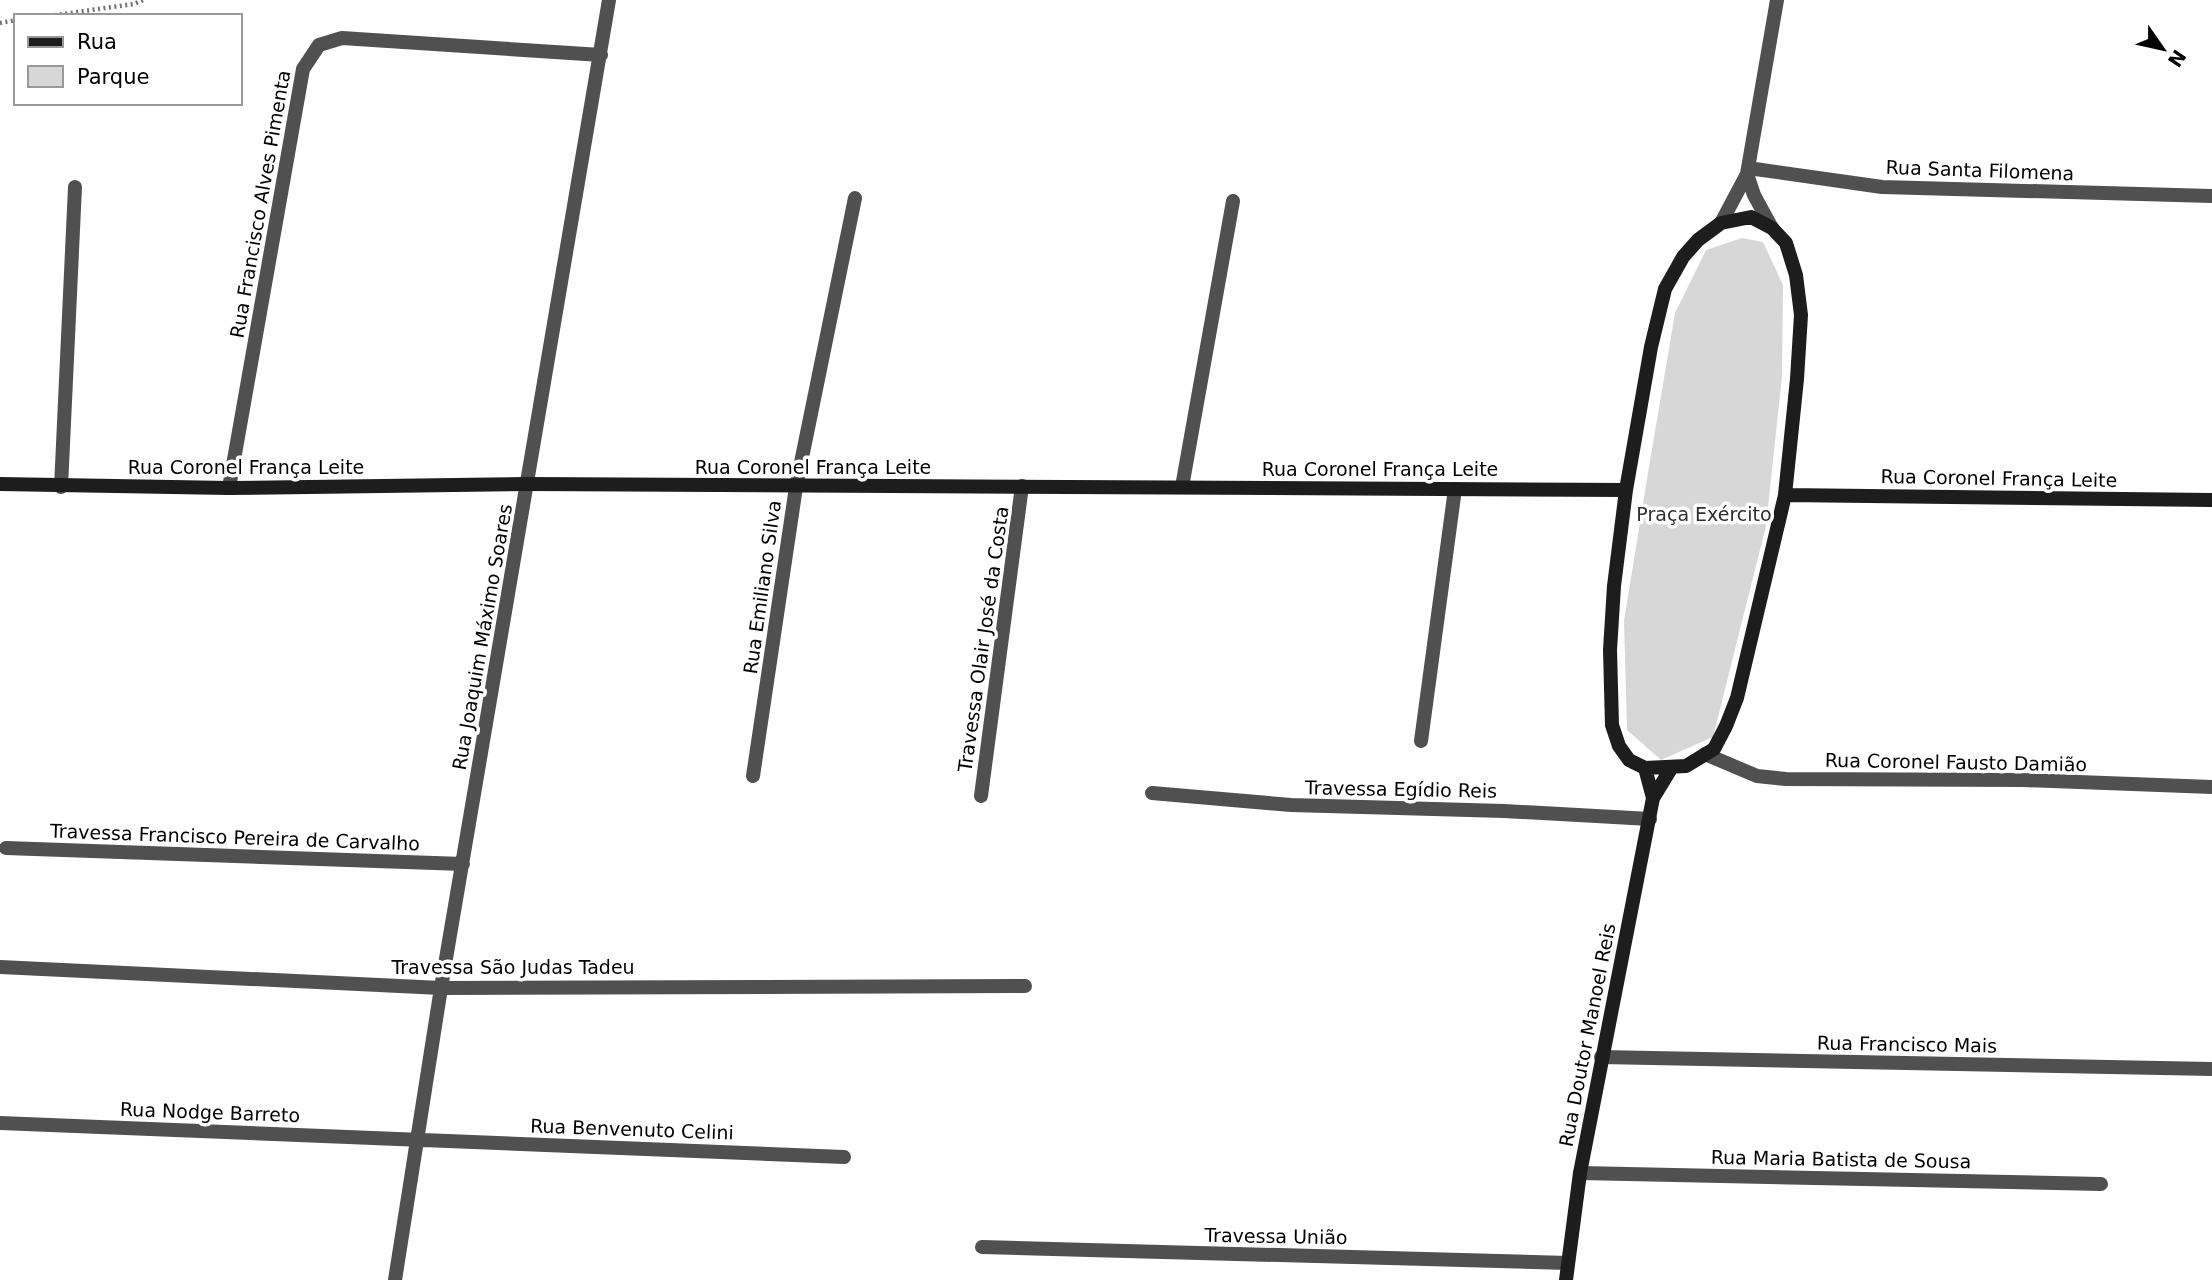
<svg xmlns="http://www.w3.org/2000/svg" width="2212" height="1280" viewBox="0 0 2212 1280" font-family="'DejaVu Sans',sans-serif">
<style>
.green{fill:#d7d7d7}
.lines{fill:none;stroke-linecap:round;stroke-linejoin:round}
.path{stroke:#727272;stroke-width:4.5;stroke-dasharray:2 3.5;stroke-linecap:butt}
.lane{stroke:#505050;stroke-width:14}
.street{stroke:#505050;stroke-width:14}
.secondary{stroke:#1d1d1d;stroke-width:14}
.labels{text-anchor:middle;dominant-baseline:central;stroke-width:7;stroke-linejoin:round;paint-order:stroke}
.street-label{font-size:19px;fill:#000;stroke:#fff}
.park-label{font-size:19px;fill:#2e2e2e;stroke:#fff}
</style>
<rect width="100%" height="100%" fill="#fff"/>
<path class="green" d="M1742,238L1763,242L1783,285L1782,376L1766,526L1713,737L1661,760L1627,730L1624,621L1648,473L1675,313L1706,250Z"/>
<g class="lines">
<path class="path" d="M49,16L134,4L143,0
M0,23L16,20"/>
<path class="lane" d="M1182,487L1233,201"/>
<path class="street" d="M1748,168L1882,187L2212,196
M1747,174L1754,195L1772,228
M1721,223L1747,174L1777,0
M61,487L75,187
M229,488L303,69L319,45L342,38L601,55
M1421,741L1455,489
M1705,754L1757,776L1786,779L2023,780L2212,787
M753,776L796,487L855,198
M1152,793L1291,805L1504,811L1650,819
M981,796L1022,486
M6,848L463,864
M0,967L441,988L1025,986
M1601,1057L2212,1069
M0,1123L844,1157
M1580,1173L2101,1184
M982,1247L1568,1263
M395,1280L441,988L609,0"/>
<path class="secondary" d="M1751,217L1772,228L1786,243L1796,275L1801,315L1797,379L1785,495L1737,698L1726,726L1714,749L1686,766L1645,768L1629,760L1619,746L1612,725L1610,650L1614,586L1626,490L1651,347L1665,289L1683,257L1698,240L1721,223Z
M0,484L229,488L528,484L1626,490
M1785,495L2212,500
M1645,768L1653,798
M1566,1280L1580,1173L1653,798L1672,767"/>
</g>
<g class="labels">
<g class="street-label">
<text transform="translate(1980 170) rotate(2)">Rua Santa Filomena</text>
<text transform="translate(260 204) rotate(-80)">Rua Francisco Alves Pimenta</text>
<text x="246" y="467">Rua Coronel França Leite</text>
<text x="813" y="467">Rua Coronel França Leite</text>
<text x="1380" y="469">Rua Coronel França Leite</text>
<text transform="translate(1999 478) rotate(1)">Rua Coronel França Leite</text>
<text transform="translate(762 587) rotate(-82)">Rua Emiliano Silva</text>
<text transform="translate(482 637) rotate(-80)">Rua Joaquim Máximo Soares</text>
<text transform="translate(983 639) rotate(-82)">Travessa Olair José da Costa</text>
<text transform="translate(1956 762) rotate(1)">Rua Coronel Fausto Damião</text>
<text transform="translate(1401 789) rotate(1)">Travessa Egídio Reis</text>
<text transform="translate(235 837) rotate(2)">Travessa Francisco Pereira de Carvalho</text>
<text x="513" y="967">Travessa São Judas Tadeu</text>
<text transform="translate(1587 1035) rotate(-79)">Rua Doutor Manoel Reis</text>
<text transform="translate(1907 1044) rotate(1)">Rua Francisco Mais</text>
<text transform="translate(210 1112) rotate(2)">Rua Nodge Barreto</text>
<text transform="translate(632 1129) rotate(2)">Rua Benvenuto Celini</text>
<text transform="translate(1841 1159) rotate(1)">Rua Maria Batista de Sousa</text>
<text transform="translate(1276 1236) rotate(1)">Travessa União</text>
</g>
<g class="park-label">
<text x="1704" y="514">Praça Exército</text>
</g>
</g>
<rect x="14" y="14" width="228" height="91" fill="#ffffff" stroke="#999999" stroke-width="2"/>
<rect x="28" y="37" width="35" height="10" fill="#1d1d1d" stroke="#999999" stroke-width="2"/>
<text x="77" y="49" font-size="21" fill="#000000">Rua</text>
<rect x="28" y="66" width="35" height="21" fill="#d7d7d7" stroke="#999999" stroke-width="2"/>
<text x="77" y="84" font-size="21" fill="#000000">Parque</text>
<g transform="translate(2163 49) rotate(124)" stroke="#ffffff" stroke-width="5" paint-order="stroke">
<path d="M0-5L12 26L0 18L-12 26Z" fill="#000000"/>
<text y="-10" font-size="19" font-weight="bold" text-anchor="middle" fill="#000000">N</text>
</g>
</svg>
